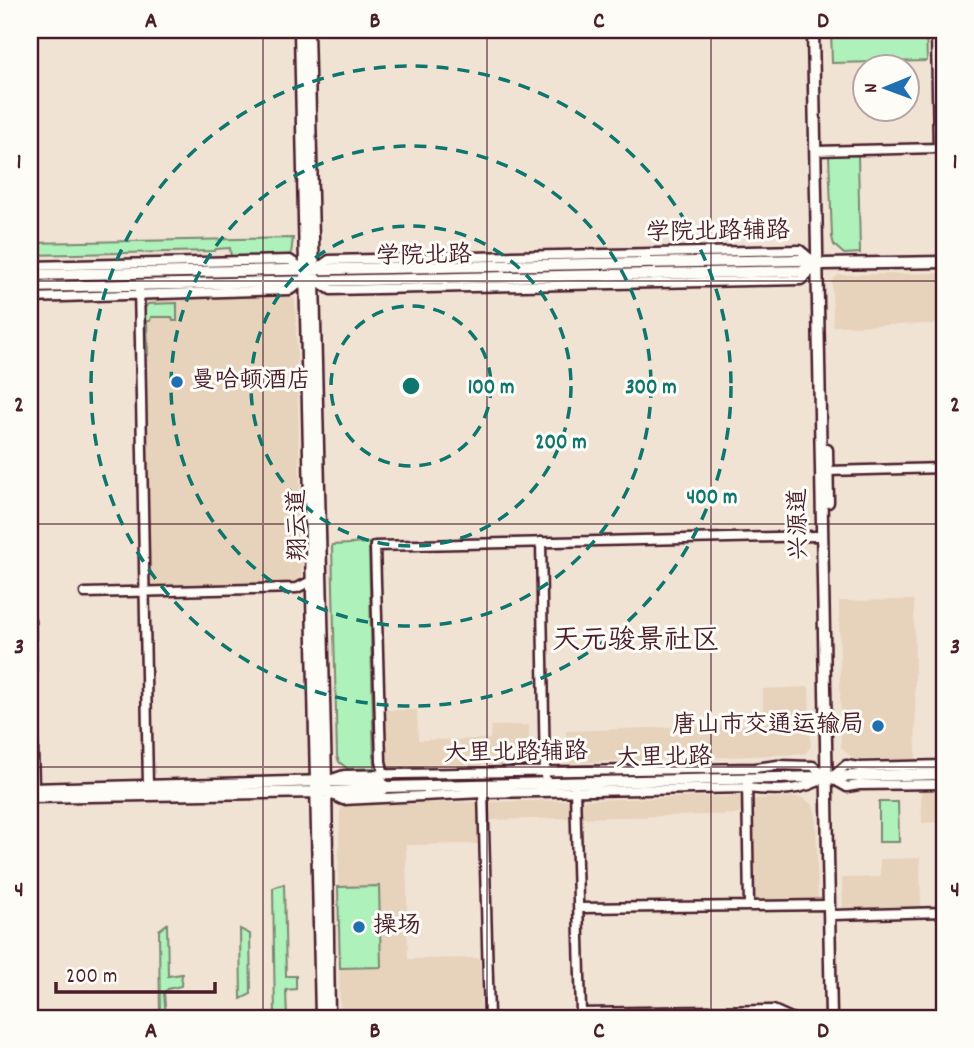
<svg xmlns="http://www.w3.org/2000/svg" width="974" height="1048" viewBox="0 0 974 1048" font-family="Dekko,'LXGW WenKai TC',sans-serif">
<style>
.built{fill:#e7d2bb}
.green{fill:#aff1ba;stroke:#7c8872;stroke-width:2}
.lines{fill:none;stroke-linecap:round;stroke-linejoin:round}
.minor-casing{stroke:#4a1f2b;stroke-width:13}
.major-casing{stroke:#4a1f2b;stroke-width:15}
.minor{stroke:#fdfcf7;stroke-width:8}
.major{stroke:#fdfcf7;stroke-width:10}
.grid{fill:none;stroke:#4a1f2b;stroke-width:2;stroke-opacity:0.55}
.ring{fill:none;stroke:#0f766e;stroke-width:3.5;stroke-dasharray:12 9}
.poi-dot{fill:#1f6fb2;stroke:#fdfcf7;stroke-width:2.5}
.labels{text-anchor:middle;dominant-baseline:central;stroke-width:6;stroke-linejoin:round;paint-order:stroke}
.street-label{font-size:24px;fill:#4a1f2b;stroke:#fdfcf7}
.poi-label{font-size:24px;fill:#4a1f2b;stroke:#fdfcf7;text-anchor:start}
.quarter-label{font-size:28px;fill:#4a1f2b;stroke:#fdfcf7}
.centre{fill:#0f766e;stroke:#fdfcf7;stroke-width:3.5}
.ring-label{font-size:21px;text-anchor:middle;font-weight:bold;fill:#0f766e;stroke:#fdfcf7;stroke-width:6;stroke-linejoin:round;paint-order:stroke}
.neatline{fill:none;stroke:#4a1f2b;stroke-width:2.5}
.grid-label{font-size:23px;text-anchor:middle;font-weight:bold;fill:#4a1f2b}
</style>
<rect width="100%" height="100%" fill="#f0e3d4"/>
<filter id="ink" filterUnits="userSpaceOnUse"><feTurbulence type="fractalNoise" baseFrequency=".0143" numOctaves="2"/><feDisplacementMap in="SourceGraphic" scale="14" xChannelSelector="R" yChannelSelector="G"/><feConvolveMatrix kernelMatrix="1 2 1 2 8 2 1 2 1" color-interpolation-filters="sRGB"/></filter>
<g filter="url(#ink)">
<path class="built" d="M944,273V324L833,326L832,281L838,275Z
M286,294L291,295L295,300L296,320L302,579L296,586L146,589L137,298Z
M914,600L916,759H853L841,747L839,601Z
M809,687L811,746L805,754L568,763L566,731L763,724V689Z
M384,710H417L418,740L490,739L491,726L529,725V747L516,758V764L386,768Z
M921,791H944V822L922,823Z
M748,796V799L798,797L805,799L813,805L816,814L818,902L751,903L748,814L580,818V800Z
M571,800V818L487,820V802Z
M479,802V844L406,845L408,959L480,958L481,1018H340L338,887L340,811L344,805Z
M920,858L921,908L843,909L842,878L880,877V859Z"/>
<path class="green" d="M831,30H926L927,61L832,63Z
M858,154L860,253L844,254L834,245L832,237L829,155Z
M293,238L291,254L284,257L231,258L230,248L216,249L214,251L30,255V243Z
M177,303V321H173L172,317H151L150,321H147L148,355H145L144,309L148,304Z
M369,543L374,768L348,769L339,762L337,756L332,545Z
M879,802H898L899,842H879Z
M284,884L286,976H296V989L286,990L287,1018H275L273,888Z
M379,886L381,967L340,968L338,887Z
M167,924L168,976L182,974L181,986L168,989L164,993L166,1018H160L159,930Z
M240,929L250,934L251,994L241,999Z"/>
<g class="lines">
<defs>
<path id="minor" d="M816,151L938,148L936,30
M30,266L290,260L303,269
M315,270L329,260L800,250L818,265L801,280L331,290L317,281
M139,285L148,786
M30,298L290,290L304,281
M827,471L944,468
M541,542L545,776
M85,593L297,588L313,580
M30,620L34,788
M944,765L859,767L846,765L831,778L847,787L859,785L944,784
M384,776L381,761L375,546L816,536
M747,782L749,905
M575,789L581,1013L773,1010L791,1018
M483,790L489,1018
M328,793L343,800L483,793L747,788C773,791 804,792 826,777L813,766L778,765L755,768L344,775L332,779
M579,908L828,905
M833,915L944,912"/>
<path id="major" d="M300,30L321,1018
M308,30L326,781L329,1018
M813,30L831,1018
M30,275L801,260L818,265
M30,287L801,271L823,264L944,262
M827,450L828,502
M30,789L326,781L381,782L385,787
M30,797L380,791L385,787L944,774"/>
</defs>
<use href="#minor" class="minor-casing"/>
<use href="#major" class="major-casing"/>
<use href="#minor" class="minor"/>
<use href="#major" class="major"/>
</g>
</g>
<path class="grid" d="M263,30V1018M487,30V1018M711,30V1018M30,281H944M30,524H944M30,767H944"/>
<g class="ring">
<circle cx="411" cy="386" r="80"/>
<circle cx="411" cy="386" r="160"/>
<circle cx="411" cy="386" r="240"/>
<circle cx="411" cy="386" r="320"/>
</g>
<g class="poi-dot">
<circle cx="177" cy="382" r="7"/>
<circle cx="878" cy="726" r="7"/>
<circle cx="359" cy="927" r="7"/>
</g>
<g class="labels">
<g class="street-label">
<text transform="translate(718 233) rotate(-1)">学院北路辅路</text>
<text transform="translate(424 257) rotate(-1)">学院北路</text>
<text transform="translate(800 524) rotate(-91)">兴源道</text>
<text transform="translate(299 525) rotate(-91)">翔云道</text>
<text transform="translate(516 754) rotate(-1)">大里北路辅路</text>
<text transform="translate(664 759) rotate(-1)">大里北路</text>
</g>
<g class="poi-label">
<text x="191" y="382">曼哈顿酒店</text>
<text x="864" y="726" text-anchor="end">唐山市交通运输局</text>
<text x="373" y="927">操场</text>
</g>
<g class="quarter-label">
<text x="636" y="643">天元骏景社区</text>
</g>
</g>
<circle cx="411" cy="386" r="10" class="centre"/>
<g class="ring-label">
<text x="491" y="393">100 m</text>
<text x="651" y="393">300 m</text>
<text x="561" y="448">200 m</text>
<text x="712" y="503">400 m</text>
</g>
<rect width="974" height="1048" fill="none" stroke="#fdfcf7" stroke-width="77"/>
<g transform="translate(886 88) rotate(269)"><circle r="33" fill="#fdfcf7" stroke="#b5a4a5" stroke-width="2"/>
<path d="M0-5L12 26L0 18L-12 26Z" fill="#1f6fb2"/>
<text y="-10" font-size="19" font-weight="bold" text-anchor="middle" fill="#4a1f2b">N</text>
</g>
<path d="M56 982v10h159v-10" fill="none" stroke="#4a1f2b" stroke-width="3.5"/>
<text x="66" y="982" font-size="21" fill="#4a1f2b" stroke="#fdfcf7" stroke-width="5" paint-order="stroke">200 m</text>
<rect x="38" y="38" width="898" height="972" class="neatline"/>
<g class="grid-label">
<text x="151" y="27">A</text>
<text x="375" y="27">B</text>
<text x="599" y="27">C</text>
<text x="823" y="27">D</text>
<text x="19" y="168">1</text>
<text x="955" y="168">1</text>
<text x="19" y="411">2</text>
<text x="955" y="411">2</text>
<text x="19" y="653">3</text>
<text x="955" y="653">3</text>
<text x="19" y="896">4</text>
<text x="955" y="896">4</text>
<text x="151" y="1037">A</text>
<text x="375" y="1037">B</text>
<text x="599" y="1037">C</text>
<text x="823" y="1037">D</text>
</g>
</svg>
